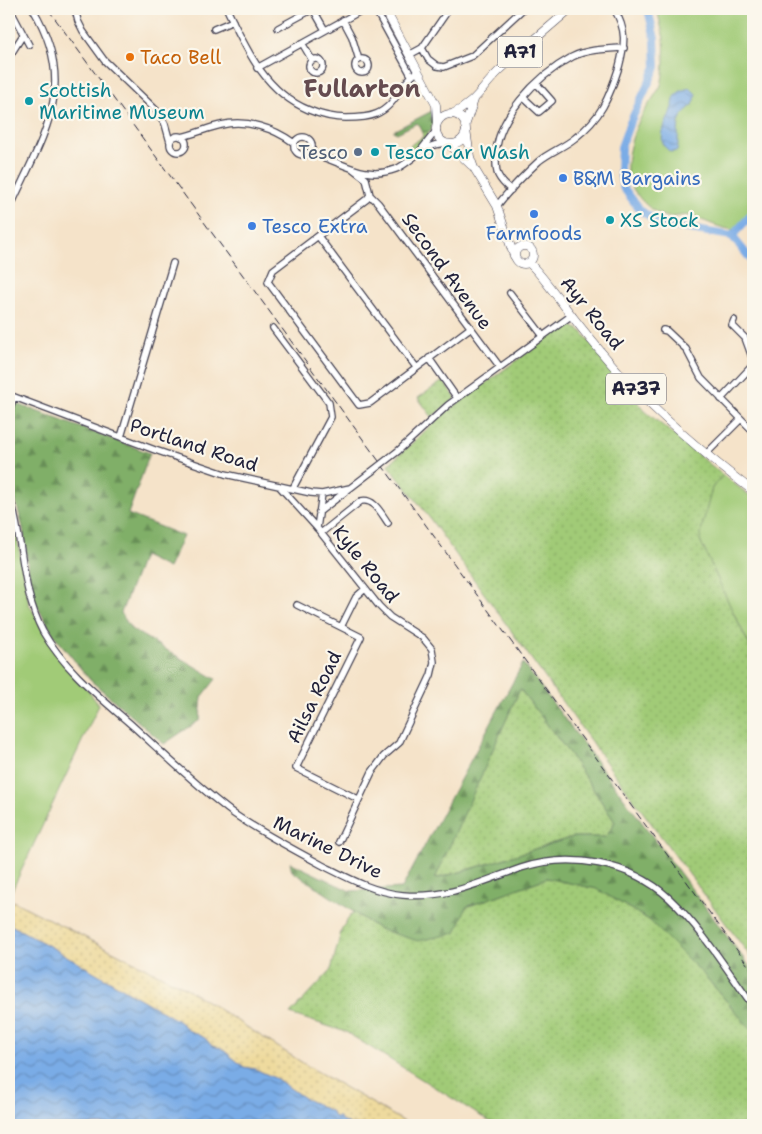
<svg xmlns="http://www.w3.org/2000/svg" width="762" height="1134" viewBox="0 0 762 1134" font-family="'Shantell Sans',sans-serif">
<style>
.grass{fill:url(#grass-dots);stroke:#627659}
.forest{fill:url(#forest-firs);stroke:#516852;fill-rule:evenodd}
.sand{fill:url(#sand-dots);stroke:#887e6c}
.park{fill:#a1cb77;stroke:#627659}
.water{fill:url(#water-waves);stroke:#4e6790}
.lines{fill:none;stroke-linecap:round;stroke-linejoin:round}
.river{stroke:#7aace6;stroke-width:8}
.minor-casing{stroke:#423f50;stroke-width:8}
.major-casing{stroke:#423f50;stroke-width:9}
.minor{stroke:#fff;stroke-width:5.5}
.major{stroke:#fff;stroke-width:8}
.rail{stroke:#22223b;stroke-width:1;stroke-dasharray:8 4;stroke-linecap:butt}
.minor-bridge-casing{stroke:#423f50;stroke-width:8;stroke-linecap:butt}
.minor-bridge{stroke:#fff;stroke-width:5.5}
.food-dot{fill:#e8710a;stroke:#fbf7ec;stroke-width:2}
.culture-dot{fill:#0f9aa8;stroke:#fbf7ec;stroke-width:2}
.service-dot{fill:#5c6f8a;stroke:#fbf7ec;stroke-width:2}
.shop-dot{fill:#3f7fe0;stroke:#fbf7ec;stroke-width:2}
.labels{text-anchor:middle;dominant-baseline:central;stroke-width:4.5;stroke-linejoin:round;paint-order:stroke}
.shield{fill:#fbf7ec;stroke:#636270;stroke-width:1}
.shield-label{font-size:18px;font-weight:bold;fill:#22223b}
.food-label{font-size:19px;fill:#c56008;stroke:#fbf7ec;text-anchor:start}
.culture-label{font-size:19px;fill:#0d838f;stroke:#fbf7ec;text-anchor:start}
.service-label{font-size:19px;fill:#4e5e75;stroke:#fbf7ec;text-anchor:end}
.shop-label{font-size:19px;fill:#366cbe;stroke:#fbf7ec;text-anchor:start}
.street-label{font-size:19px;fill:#22223b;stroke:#fbf7ec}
.district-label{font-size:24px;font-weight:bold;fill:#654b4f;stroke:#fbf7ec}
</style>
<defs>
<pattern id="grass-dots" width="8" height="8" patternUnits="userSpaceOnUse" patternTransform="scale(1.25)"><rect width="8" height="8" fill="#a1cb77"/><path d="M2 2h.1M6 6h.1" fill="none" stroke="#8aae68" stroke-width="1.8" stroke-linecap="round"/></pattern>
<pattern id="forest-firs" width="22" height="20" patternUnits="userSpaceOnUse" patternTransform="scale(1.25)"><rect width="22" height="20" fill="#80af68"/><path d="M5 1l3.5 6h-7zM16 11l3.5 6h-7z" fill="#688e57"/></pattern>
<pattern id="sand-dots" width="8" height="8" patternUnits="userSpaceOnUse" patternTransform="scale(1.25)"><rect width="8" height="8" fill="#eeda9e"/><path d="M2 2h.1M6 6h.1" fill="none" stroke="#ccbb89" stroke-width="1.8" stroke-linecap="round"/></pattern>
<pattern id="water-waves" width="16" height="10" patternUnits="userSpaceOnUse" patternTransform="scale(1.25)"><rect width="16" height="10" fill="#7aace6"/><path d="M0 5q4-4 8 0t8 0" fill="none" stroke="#648cbc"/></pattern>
</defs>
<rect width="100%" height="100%" fill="#fbf7ec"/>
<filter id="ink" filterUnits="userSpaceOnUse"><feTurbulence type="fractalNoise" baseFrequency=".02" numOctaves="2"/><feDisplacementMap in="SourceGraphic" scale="10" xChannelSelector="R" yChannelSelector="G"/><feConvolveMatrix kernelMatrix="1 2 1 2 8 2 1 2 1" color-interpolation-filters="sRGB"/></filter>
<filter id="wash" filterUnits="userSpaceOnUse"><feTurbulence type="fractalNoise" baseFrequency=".0096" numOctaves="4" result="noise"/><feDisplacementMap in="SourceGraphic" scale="20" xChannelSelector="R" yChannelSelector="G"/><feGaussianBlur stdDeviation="1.12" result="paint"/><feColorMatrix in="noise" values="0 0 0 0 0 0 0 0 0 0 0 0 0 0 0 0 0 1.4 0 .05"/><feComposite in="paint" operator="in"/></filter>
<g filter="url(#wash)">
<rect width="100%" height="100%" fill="#f5e3c9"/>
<path class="grass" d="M430,131L418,148L406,158H401L402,156L404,157L409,153L407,150L412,144L423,137L422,132Z
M568,323L582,332L645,411L723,475L712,488L732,610L753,652V960L613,772L423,509L388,465L446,412Z
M443,381L456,398L432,417L418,398Z
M520,689L569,753L615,822L606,837H573L474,868L434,879Z
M547,878L597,889L649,920L704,975L753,1032V1125H495L346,1032L290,1014L331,970L342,928L353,912L379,929L466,907Z"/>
<path class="forest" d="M432,111L435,117L431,131L422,132L420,126L417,123L397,133L393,131Z
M17,404L150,453L128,514L183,536L168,568L143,556L121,613L131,629L216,679L202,697L200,720L164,744L90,680L53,634L32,596L23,528L9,477V425Z
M523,663L753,971V1032L704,975L649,920L597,889L547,878L466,907L456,933L418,941L379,929L292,871L290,862L350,891L402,888ZM520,689L569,753L615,822L606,837H573L474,868L435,879Z"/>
<path class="sand" d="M9,899L186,988L306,1065L410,1125H294L9,963Z"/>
<path class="park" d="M657,9H753V209L734,230C719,228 708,222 694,217C681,212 672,221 661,215C646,208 628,188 627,171C626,157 632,136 638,123C644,110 653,99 660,87C664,81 665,46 664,39C662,29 659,19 657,9Z
M723,475L753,498V652L732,610L700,540L702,527L712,488Z
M9,494L29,604L50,641L99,705L9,897Z"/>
<path class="water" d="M690,88L696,94C695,108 689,106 683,114C675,124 680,139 677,151L670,152L663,145C660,129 667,124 671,110C676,96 673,92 690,88Z
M9,924L53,948L177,1020L190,1031L205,1038L212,1046L221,1048L244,1067L255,1069L277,1079L304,1098L332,1112L334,1117H339L343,1122L348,1123L350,1125H9Z"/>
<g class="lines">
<path class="river" d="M648,9L655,39L656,67L629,125L621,147L620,171L623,187L640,210L655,220L671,226L732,236L753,262
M732,236L753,213"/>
</g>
</g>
<g filter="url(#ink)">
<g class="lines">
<defs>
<path id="minor" d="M10,9L29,45
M75,9L78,21L83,31L104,60L157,111L165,124L170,142
M227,9C246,49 265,92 309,110C321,115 333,118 346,118C355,118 367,118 376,114C398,105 401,80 418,72
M313,9L325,30
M375,9L411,75
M343,20L352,37L359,60
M278,28L313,9
M214,29L233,21
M302,43L312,60
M422,48L428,59L437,66L444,67L472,56L523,9
M409,55L422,48L449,9
M9,57L23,35
M309 66a7 7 0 1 1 14 0a7 7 0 1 1-14 0Z
M355 66a7 7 0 1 1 14 0a7 7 0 1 1-14 0Z
M257,68L364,9
M524,98L539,112L552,101L537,84
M170 144a8 8 0 1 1 16 0a8 8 0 1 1-16 0Z
M181,137C195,134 207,128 221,125C246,119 274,128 294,143
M294 146a9 9 0 1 1 18 0a9 9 0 1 1-18 0Z
M420,151L436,131
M308,153C340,159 362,182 396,169C410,163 419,150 432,146C436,144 442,144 447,143
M353,169L366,179L370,195L367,199L273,270L268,282L359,405L370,403L470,328
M511,190C506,186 501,181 498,175C496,171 496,166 496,160C494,119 537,76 572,57C588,49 607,49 624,48
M370,195L378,203L500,367
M497,206C509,190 524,175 539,161C550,152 564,147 575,138C601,118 609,98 619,67C625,44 627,30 614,9
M9,210C42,136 80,88 33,9
M318,236L416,367
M510,293L543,336
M734,320L732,325L745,338L753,360
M273,328L329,403L331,417L293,488
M663,330L667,331L686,349L701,378L753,431
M429,358L457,398
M9,395L155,450L225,474L311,493L322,494L350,488
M721,399L753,365
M9,410L14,397
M121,437L173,263
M398,451L448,405L572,315
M706,454L741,419
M279,486L317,528L379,606L390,617L423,638L432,649L434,662L431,675L399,743L384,756L372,772L339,842
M9,494C24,539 20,589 43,632C65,670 101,698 134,727C167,757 199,788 234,814C262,833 292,849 322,865C348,878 373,892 403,895C448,899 480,882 521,868C570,852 630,862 669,898C702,929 727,970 753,1006
M319,512L371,472
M317,528L322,494
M321,533L361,501C374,498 381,513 388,523
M297,605L341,627
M358,799L296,768L361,637L341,627L356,597L365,589"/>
<path id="major" d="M385,9L436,105L437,122
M452,114C476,103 482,87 500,70C523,49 547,29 570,9
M436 129a15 15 0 1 1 30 0a15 15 0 1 1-30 0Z
M465,126L474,100
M466,130L470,157L474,168L497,206L514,256
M449,144L471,165
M515 255a9 9 0 1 1 18 0a9 9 0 1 1-18 0Z
M529,263C540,273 547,284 556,295C577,323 600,352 624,378C663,419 708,457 753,491"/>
</defs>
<use href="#minor" class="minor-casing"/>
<use href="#major" class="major-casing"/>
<use href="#minor" class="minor"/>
<use href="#major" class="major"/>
<path class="rail" d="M48,9L753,972"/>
<defs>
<path id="minor-bridge" d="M371,472L398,451"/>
</defs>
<use href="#minor-bridge" class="minor-bridge-casing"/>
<use href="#minor-bridge" class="minor-bridge"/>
</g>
</g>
<circle class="food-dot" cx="130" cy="57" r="5"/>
<g class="culture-dot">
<circle cx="29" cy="101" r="5"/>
<circle cx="375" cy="152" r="5"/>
<circle cx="610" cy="220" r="5"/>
</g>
<circle class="service-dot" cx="358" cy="152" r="5"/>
<g class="shop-dot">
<circle cx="563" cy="178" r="5"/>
<circle cx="534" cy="214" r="5"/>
<circle cx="252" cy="226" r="5"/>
</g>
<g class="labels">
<g class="shield">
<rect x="497.5" y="36.5" width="45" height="31" rx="4"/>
<rect x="606" y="373.5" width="60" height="31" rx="4"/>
</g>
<g class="shield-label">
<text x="520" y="52">A71</text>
<text x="636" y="389">A737</text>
</g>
<g class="food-label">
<text x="140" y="57">Taco Bell</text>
</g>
<g class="culture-label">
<text x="39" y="90">Scottish<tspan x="39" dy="22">Maritime Museum</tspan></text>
<text x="385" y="152">Tesco Car Wash</text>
<text x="620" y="220">XS Stock</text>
</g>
<g class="service-label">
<text x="348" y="152">Tesco</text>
</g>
<g class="shop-label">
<text x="573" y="178">B&amp;M Bargains</text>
<text x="262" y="226">Tesco Extra</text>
<text x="534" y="233" text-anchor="middle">Farmfoods</text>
</g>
<g class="street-label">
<text transform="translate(447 271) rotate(54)">Second Avenue</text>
<text transform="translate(592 313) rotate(51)">Ayr Road</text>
<text transform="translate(194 445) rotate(18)">Portland Road</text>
<text transform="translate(366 564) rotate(51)">Kyle Road</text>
<text transform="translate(314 697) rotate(-64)">Ailsa Road</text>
<text transform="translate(328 847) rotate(26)">Marine Drive</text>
</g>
<g class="district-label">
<text x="362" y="89">Fullarton</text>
</g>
</g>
<rect width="762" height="1134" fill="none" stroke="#fbf7ec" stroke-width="30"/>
</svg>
